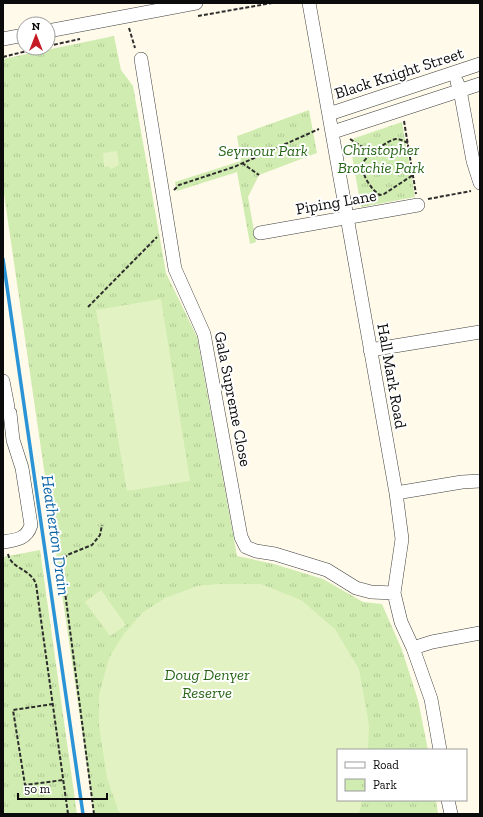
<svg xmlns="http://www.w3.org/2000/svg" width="483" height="817" viewBox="0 0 483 817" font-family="'Zilla Slab',serif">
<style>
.park{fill:url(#park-tufts)}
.pitch{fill:#e2f2c3}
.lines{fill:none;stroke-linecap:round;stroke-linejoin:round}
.stream{stroke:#2b94d7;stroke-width:3.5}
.minor-casing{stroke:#3e3e3e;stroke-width:14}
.path{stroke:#2d2d2d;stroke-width:2;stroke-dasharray:4 2;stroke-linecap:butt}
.minor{stroke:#fff;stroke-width:13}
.labels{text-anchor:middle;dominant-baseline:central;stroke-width:4;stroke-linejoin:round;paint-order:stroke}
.street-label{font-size:16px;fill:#0b0b0b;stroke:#fff}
.park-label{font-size:16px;font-style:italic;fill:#296718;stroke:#fff}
.water-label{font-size:17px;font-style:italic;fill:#0c64a5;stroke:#fff}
</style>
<defs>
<pattern id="park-tufts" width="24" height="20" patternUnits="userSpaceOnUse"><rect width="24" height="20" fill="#d0ecb0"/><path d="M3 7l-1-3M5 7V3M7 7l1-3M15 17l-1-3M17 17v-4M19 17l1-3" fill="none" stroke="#b1c996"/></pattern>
</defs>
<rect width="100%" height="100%" fill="#fffae9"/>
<path class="park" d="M114,36L121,70L133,86L166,273L197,337L237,556L274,564L323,579L363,602L382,604L402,650L418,700L428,750H338V800H436L438,814H94L3,187V59Z
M309,110L317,153L259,175L248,197L256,242L250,244L237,172L177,191L175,182L241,161L237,136Z
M402,122L415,197L361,207L350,144L355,138Z
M40,550L77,814H3V557Z"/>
<path class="pitch" d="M117,151L119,165L111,169L108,166L104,167L103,153Z
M161,299L190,481L127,491L96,310Z
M218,584H261L301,600L335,629L359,669L369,725L368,750H338V800H362L359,814H121L118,810L107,778L99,726V695L109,658L123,635L142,613L165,598L197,586Z
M101,590L126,625L110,636L85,602Z"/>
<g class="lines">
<path class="stream" d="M3,259L83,814"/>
<defs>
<path id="minor" d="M309,3L396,493L402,539L394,593L401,622L413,648L431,699L440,750
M48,31L196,3
M3,39L24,35
M141,59L175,269L204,334L241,537L246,547L256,551L275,554L327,570L356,588L371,592L394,593
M457,82L460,90L473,161L480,183
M329,114L480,64
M333,132L480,84
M260,233L418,205
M370,350L480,332
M3,381L8,407
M396,493L462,482L480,481
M3,542C16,540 27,539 31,525L22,468L13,440L10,413
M413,648L432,642L480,633
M448,800L451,814"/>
</defs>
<use href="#minor" class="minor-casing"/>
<path class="path" d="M198,16L272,3
M129,28L135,48
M48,46L80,39
M3,57L39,48
M404,121L416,194
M350,139L375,155
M408,143C404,141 400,139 396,139C388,140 365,157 363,163C359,172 373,192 380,195L384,194L413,175
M242,163L259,175
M174,190L179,185L234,167L319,129
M428,199L471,191
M88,307L157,237
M8,554C11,569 30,568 36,584L68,814
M53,704L13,710L25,785L63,780
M94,814L62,569L63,560L67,555L92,545L100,535L102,525"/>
<use href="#minor" class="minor"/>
</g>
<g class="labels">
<g class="street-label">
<text transform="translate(399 73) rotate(-18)">Black Knight Street</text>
<text transform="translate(336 202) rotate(-10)">Piping Lane</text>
<text transform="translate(392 376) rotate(80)">Hall Mark Road</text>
<text transform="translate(233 399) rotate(79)">Gala Supreme Close</text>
</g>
<g class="park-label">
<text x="381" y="149">Christopher<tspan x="381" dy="18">Brotchie Park</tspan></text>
<text x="263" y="150">Seymour Park</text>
<text x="207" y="674">Doug Denyer<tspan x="207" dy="18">Reserve</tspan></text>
</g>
<g class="water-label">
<text transform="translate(56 535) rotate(82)">Heatherton Drain</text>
</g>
</g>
<rect width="483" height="817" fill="none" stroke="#0b0b0b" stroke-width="8"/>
<rect x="337" y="749" width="130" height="52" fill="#ffffff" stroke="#9d9d9d"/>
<rect x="345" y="762" width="20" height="6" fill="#ffffff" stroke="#9d9d9d"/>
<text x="373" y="769" font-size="12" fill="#0b0b0b">Road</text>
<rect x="345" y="779" width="20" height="12" fill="url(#park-tufts)" stroke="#9d9d9d"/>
<text x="373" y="789" font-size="12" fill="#0b0b0b">Park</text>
<g transform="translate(36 36)"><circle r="19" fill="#ffffff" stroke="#9d9d9d"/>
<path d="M0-3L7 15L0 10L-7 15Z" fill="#c51a24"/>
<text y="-6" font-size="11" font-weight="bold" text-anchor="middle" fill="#0b0b0b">N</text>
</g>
<path d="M18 793v6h89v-6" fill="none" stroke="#0b0b0b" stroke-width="2"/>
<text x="24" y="793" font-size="12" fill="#0b0b0b" stroke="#ffffff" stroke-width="3" paint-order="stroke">50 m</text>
</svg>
